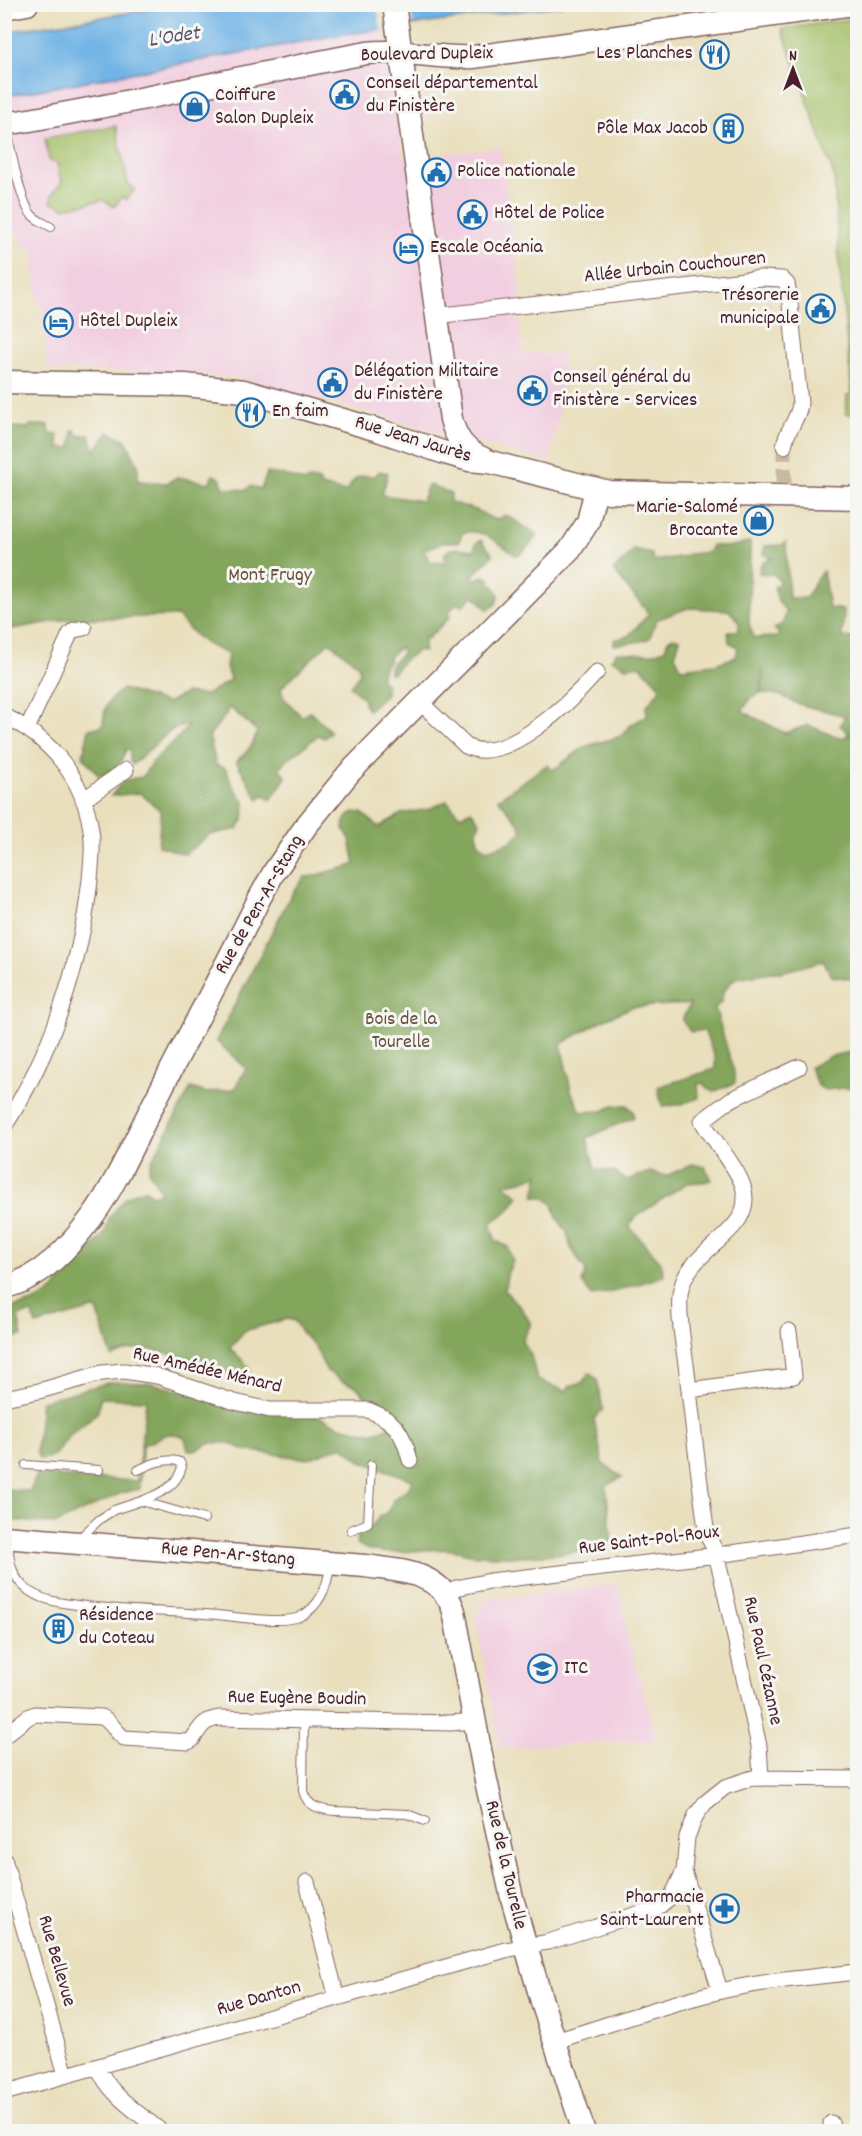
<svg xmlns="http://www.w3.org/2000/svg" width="862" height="2136" viewBox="0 0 862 2136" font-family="Dekko,sans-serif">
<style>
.built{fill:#f2cfe0}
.green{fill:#a4c068;stroke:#77704a;stroke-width:1.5}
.forest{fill:#83a65c;stroke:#666244;stroke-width:1.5;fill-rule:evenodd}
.water{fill:#70b3e5;stroke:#5d6988;stroke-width:1.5}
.pier{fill:#e9dfbc}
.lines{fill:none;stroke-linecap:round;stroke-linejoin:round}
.street-tunnel{stroke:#c9b99f;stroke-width:15;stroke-dasharray:15 8;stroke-linecap:butt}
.lane-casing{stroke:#82625e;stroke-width:10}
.street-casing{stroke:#82625e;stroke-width:17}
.secondary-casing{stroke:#82625e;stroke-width:25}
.lane{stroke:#fff;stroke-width:8}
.street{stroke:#fff;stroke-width:15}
.secondary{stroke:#fff;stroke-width:22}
.labels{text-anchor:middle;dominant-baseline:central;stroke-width:6;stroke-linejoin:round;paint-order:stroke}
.poi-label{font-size:20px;fill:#4a1f2b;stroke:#f6f6f2;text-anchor:start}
.street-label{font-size:20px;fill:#4a1f2b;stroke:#f6f6f2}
.park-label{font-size:20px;fill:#654f3d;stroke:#f6f6f2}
.water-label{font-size:21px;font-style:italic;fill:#57536c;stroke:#f6f6f2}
</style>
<rect width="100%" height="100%" fill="#f6f6f2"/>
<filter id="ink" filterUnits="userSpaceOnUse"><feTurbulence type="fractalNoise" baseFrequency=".0167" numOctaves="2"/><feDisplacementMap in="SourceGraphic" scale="12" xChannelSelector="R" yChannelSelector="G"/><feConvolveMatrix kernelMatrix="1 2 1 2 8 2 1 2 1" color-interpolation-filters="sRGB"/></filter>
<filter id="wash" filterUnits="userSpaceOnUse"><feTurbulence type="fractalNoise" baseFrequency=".008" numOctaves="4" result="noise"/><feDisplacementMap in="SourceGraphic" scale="24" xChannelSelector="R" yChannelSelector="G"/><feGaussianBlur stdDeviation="1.35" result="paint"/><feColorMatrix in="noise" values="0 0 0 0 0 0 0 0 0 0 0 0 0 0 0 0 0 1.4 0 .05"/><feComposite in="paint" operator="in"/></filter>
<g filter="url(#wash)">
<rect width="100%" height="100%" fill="#e9dfbc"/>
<path class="built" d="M382,29L391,73L404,159L500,147L521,293L519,321L524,355L525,353H562L564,369L559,416L549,462L241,378L167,372L47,370L42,306H39L32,263L35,261L32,247L21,248V235L5,227V97L183,63Z
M619,1584L626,1629L657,1740L500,1748L476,1618L482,1604L488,1599Z"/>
<path class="green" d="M857,18L858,414H846L847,395L852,394L839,260L834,176L782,29Z
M116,126L128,184L135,189L127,200L122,197L114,207L103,200L65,208L51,202V196L63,180L60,178L57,163L49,161L45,138Z"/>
<path class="forest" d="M30,425H49L50,434L58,435L59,448H71L73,430H76L77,435H90L94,451L109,432L126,440L138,466V481L167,483L177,477L209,483L213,475L220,478L224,488L247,490L250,486L261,489L267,473L284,475L304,482L311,479L319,481L321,486L346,492C354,478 357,474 374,476L380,471L388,473L382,495L422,501L427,487L430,485L451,494L450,502L476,510L495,520L506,515L538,535L521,554L516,555C498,544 484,527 462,533L459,542H445L423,550L431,562H445V553C452,545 465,549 474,550L476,543L481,540L493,555L472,576L474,580L483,576L490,579L489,585H493L499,595C497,602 495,608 487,609L474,595L462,606L457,603L448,613L450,617L427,639L424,637V652L419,650L403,661L393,673H389V667L403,652L400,647L388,658L390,660L385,665L380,679L386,684V694L368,710L364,704V699L350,686L360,673L358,665L329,642L281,688L283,697L302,717L310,711L331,732L324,738L318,735C305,747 291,755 279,768L286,777L271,800L263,794L259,800L236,761C248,753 254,744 257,731L230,708L226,710L227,713L209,736L216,765L226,769L231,783L245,803L244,818L238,829L209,835L185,854L158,846L161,811L140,793L111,796L124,780L143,777C152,756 175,744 189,725L173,729L133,764L130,762V750L126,749C122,763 115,773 99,776L83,756L89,729L103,726C104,706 106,701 123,689L167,703L186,693L206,695L230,680L226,667L228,654C204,645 194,636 178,616L70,619L5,630L4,462L8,440L10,439V427L29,428Z
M750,542L749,624L754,638L777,637L779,633L774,629L783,623L786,612L778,601L774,587L780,582L775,575L759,573C760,562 763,561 773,558L763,554L765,546L782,545L786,542L789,598H806C812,588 815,579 823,571L829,608L844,610L842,637L857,638V978L852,979L832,976L823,961L781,972H771L735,978L723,992L722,1001L715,1008L734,1072L735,1083L713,1092L702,1083L698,1084L699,1098L678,1105L662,1106L658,1087L715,1069V1058L704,1030L691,1032L682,1020L690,1004L632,1007L605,1019L561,1044L571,1091L581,1112L602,1111L613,1106L627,1105L633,1111L634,1117L587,1138L595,1169L615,1172L626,1180L650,1172L666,1176L692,1164L705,1167L712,1180L703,1182L687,1183L638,1215L629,1226L661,1262L664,1276L616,1291L592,1296L582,1283L586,1271L571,1248L567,1232L557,1218L553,1204L543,1197L534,1196L539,1174L522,1181L504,1184L519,1196L510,1209L490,1224L496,1241L508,1247L513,1262L507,1274L505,1291L522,1309L531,1324L522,1341L531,1355L537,1380L566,1391L570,1386L583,1382L589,1373L597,1379L603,1409L594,1419L603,1464L622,1477L606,1486L612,1542C578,1556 516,1558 479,1555C469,1555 461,1551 451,1550C424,1546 378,1562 356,1543L360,1530L371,1527L380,1516L389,1511L393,1500L408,1489L413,1480L361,1461L342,1446L308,1459L244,1450L231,1443H208L197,1450H188L185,1438C164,1427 161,1441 142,1445L140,1489L119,1494L56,1524L5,1520V1489L30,1491L37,1475L137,1481L146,1400L100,1398L98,1412L69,1436L53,1457L39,1459L36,1452L41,1401L111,1382L152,1383L174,1389L316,1415L340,1426L370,1433L389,1428L386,1412L367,1399L356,1386L343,1382L326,1370L314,1345L302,1334L294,1321L287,1319L244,1331L230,1348L249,1367L252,1383C222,1372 161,1344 130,1350C124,1351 118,1355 112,1357L97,1310L93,1309L36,1325L32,1313L18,1316L22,1336L5,1340V1309C24,1305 40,1302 55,1288L105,1233L109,1218L126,1197L140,1190H146L152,1195L161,1192L149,1171L150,1164L191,1088L206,1093L234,1089L246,1068L216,1041L291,895L305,877C317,877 324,872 335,870C342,868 348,868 355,864L350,839L344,829L345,820L353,812L362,813L379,827L401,814L429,809L447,801L460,816L471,810L480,822L476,833L478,842L487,850L510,842L522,831L518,822L498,799L547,765L553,770L584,747L621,736L631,725L647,715L646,707L661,688L640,665L626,667L611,659L617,652L650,654L665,649L668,640L673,637L680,639L675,655L681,668L715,664L736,657L738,647L729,642L728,631H738L739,624L738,620L728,610L688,608L656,620L650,638L642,641L614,645V640L628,636L649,614L613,570L626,559L633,550L652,554L653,561L685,556L689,554L709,552L712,545L728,547ZM763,667L762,693L779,695L798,704L845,716L840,725L849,734L841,739L808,725L785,733L742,711L752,697L761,693Z
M857,1051V1095L855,1087L825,1090L817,1085L810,1067L831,1056Z"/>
<path class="water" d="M179,5H565L339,35L5,96L4,32Z"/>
<path class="pier" d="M377,5H411L413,25L381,30Z"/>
</g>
<g filter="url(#ink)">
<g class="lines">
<path class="street-tunnel" d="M784,483V446"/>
<defs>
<path id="lane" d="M7,126C9,144 20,200 31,214C36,220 44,223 51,227
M26,1465L99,1470
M138,1470C150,1464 167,1457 180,1462L182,1467C176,1488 159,1494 141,1501
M351,1530L368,1523L371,1465
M9,1539C8,1559 11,1578 29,1591C39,1598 51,1601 63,1603C112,1611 167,1611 217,1615C237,1617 282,1624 299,1617C320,1608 328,1585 330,1565
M83,1541L84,1534L100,1519L114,1510L141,1501L204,1519
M304,1720L303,1791C307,1807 321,1810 335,1811L407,1814L425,1821"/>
<path id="street" d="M435,316L761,278L782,279L787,284L789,294L800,403C799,420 786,429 784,446
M420,702L466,746C505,768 573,699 597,672
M4,716C51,738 84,779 91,830C94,847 91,864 90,880C81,966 51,1054 4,1127
M27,729L70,634L74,630L84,628
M83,800L126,770
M689,1390L794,1376L789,1331
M4,1398L39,1391L102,1373L124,1371L157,1376L235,1402L270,1410H368C396,1421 403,1432 410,1460
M446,1593L456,1588L490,1581L717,1555L858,1535
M4,1736L28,1717L35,1714L102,1717C112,1722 115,1732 124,1738L188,1742L192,1740C201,1727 203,1720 220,1718L451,1723L474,1721
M761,1777L759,1746L720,1570L714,1548L707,1535C699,1481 693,1426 687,1372C684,1347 678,1320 680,1295C685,1246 758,1235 743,1186C737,1167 713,1140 702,1121L730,1100L799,1067
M4,1859L66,2075
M307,1882L337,1998
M720,1991L684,1871L687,1837L696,1815L705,1803L725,1787L752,1778L858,1779
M555,2041C609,2025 662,2005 717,1992C763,1981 811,1977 858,1972
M98,2066C108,2095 139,2113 162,2132
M4,2093L467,1961L505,1950L548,1942L657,1908L672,1896L684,1871
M831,2123L833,2132"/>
<path id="secondary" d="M394,4L451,419C456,439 465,451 484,459
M4,8L27,4
M4,124C126,105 246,75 367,53C402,49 438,59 473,57L853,4
M4,382L185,385L244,391L381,431L445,453L469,460L490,462L609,492L858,498
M4,1287C41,1279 70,1246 92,1217C118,1181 136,1137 157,1097C191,1031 226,966 259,899L274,872L306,826L349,773L570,550L588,522L596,489
M4,1537L365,1566C400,1571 441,1571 454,1611L485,1776L512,1898L543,2005L584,2132"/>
</defs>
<use href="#lane" class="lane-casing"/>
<use href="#street" class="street-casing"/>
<use href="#secondary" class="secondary-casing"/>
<use href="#lane" class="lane"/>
<use href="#street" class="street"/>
<use href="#secondary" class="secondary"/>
</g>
</g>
<defs>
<symbol id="restaurant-ring" viewBox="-11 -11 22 22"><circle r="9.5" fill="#f6f6f2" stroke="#1f6fb2" stroke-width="1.5"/><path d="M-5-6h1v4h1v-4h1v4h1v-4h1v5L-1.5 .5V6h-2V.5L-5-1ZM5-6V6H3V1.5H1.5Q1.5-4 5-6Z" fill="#1f6fb2"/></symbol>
<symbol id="civic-ring" viewBox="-11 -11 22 22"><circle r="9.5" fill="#f6f6f2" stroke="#1f6fb2" stroke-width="1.5"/><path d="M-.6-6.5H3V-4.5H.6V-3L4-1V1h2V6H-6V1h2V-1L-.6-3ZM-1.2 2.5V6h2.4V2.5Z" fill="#1f6fb2"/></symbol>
<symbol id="shop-ring" viewBox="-11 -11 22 22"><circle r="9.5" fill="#f6f6f2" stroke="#1f6fb2" stroke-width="1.5"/><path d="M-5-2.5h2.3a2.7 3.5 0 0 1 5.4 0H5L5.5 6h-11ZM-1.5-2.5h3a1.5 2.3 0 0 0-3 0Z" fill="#1f6fb2"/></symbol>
<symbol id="building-ring" viewBox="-11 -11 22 22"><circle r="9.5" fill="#f6f6f2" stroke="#1f6fb2" stroke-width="1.5"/><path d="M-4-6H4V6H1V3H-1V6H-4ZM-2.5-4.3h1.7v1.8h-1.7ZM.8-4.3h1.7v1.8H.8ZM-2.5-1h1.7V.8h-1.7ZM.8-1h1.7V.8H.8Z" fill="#1f6fb2"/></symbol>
<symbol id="hotel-ring" viewBox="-11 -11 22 22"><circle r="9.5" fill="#f6f6f2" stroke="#1f6fb2" stroke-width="1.5"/><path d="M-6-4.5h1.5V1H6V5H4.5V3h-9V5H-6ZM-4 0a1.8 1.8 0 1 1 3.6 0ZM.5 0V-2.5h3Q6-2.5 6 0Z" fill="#1f6fb2"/></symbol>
<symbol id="school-ring" viewBox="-11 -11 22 22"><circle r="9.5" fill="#f6f6f2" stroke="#1f6fb2" stroke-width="1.5"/><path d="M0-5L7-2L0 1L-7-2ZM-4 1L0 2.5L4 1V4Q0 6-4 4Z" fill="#1f6fb2"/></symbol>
<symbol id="pharmacy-ring" viewBox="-11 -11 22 22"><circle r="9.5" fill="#f6f6f2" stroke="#1f6fb2" stroke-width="1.5"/><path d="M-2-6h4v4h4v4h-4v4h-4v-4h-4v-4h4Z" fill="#1f6fb2"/></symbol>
</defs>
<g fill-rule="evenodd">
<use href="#restaurant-ring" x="698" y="38" width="33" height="33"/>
<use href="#civic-ring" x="328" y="78" width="33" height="33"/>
<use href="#shop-ring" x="178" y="90" width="33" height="33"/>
<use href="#building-ring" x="712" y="112" width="33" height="33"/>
<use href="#civic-ring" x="420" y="156" width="33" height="33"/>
<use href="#civic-ring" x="456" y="198" width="33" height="33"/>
<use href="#hotel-ring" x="392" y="232" width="33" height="33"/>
<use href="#civic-ring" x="804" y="292" width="33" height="33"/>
<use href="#hotel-ring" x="42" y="306" width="33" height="33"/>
<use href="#civic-ring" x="316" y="366" width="33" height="33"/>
<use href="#civic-ring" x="516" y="374" width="33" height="33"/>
<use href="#restaurant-ring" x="234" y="396" width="33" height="33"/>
<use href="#shop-ring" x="742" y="504" width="33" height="33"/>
<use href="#building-ring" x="42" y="1612" width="33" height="33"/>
<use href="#school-ring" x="526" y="1652" width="33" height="33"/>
<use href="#pharmacy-ring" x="708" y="1892" width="33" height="33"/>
</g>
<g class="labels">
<g class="poi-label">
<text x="693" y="54" text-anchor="end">Les Planches</text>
<text x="366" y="84">Conseil départemental<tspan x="366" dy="23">du Finistère</tspan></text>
<text x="215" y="96">Coiffure<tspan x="215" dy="23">Salon Dupleix</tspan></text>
<text x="708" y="129" text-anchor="end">Pôle Max Jacob</text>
<text x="457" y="172">Police nationale</text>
<text x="494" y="214">Hôtel de Police</text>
<text x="430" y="248">Escale Océania</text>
<text x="799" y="296" text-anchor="end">Trésorerie<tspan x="799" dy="23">municipale</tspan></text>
<text x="80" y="322">Hôtel Dupleix</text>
<text x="354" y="372">Délégation Militaire<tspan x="354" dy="23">du Finistère</tspan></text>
<text x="553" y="378">Conseil général du<tspan x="553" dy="23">Finistère - Services</tspan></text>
<text x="272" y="412">En faim</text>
<text x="738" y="508" text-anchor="end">Marie-Salomé<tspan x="738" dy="23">Brocante</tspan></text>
<text x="79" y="1616">Résidence<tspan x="79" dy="23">du Coteau</tspan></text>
<text x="564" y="1669">ITC</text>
<text x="704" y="1898" text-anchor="end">Pharmacie<tspan x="704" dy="23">Saint-Laurent</tspan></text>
</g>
<g class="street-label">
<text transform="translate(427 55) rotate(-1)">Boulevard Dupleix</text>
<text transform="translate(675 268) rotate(-6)">Allée Urbain Couchouren</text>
<text transform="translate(413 440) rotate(17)">Rue Jean Jaurès</text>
<text transform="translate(260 905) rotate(-60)">Rue de Pen-Ar-Stang</text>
<text transform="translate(207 1371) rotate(13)">Rue Amédée Ménard</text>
<text transform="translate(649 1541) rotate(-7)">Rue Saint-Pol-Roux</text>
<text transform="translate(228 1555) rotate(5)">Rue Pen-Ar-Stang</text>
<text transform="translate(762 1661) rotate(78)">Rue Paul Cézanne</text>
<text transform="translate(297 1699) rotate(1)">Rue Eugène Boudin</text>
<text transform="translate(505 1865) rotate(77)">Rue de la Tourelle</text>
<text transform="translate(56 1961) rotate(74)">Rue Bellevue</text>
<text transform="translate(259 1999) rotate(-16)">Rue Danton</text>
</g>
<g class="park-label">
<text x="270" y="576">Mont Frugy</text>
<text x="401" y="1020">Bois de la<tspan x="401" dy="23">Tourelle</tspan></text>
</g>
<g class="water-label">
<text transform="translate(174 38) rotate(-9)">L'Odet</text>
</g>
</g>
<rect width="862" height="2136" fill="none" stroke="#f6f6f2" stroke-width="24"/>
<g transform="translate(793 69)" stroke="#f6f6f2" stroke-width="4.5" paint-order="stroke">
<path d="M0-4.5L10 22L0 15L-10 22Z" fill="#4a1f2b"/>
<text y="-9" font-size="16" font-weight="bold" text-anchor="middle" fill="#4a1f2b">N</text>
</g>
</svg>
